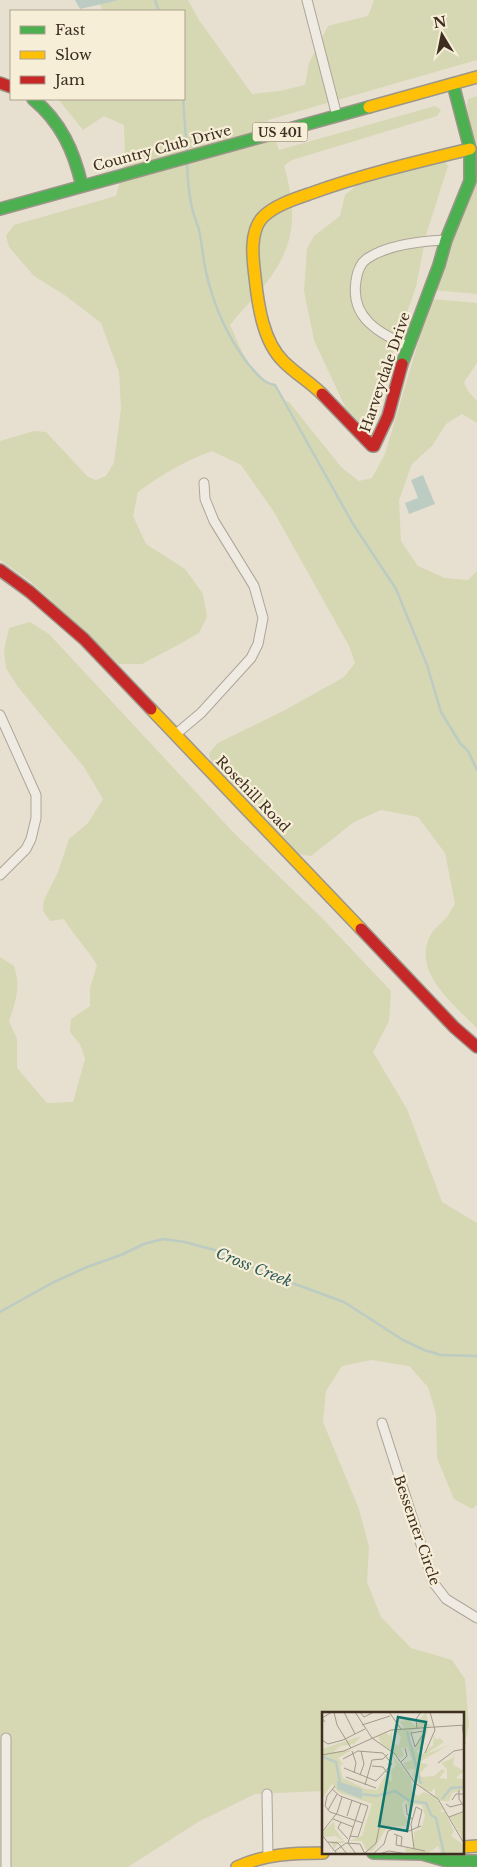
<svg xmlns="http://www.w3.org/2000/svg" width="477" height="1867" viewBox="0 0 477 1867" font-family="'Libre Baskerville',serif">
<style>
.green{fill:#d6d7b3}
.water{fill:#bcccc2}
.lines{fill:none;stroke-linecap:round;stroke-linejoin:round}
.stream{stroke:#bcccc2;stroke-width:2.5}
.street-casing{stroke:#ada599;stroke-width:11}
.fast-casing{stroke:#9c958a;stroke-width:14}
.slow-casing{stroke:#9c958a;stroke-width:14}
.jam-casing{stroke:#9c958a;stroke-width:14}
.street{stroke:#efebe3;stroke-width:9}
.fast{stroke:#4caf50;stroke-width:11}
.slow{stroke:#ffc107;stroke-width:11}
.jam{stroke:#c62828;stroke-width:11}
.labels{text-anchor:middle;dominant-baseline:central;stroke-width:4.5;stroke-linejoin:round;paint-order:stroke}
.shield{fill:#f7eed8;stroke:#756857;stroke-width:1}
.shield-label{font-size:12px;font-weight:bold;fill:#3d2e20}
.street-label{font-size:14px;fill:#3d2e20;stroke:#f7eed8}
.water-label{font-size:15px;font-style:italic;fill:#2f5d5a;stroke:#f7eed8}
.inset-river{fill:none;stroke:#bcccc2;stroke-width:2.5}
.inset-road{fill:none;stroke:#a3998a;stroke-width:1}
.view{fill:#0f766e;fill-opacity:0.15;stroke:#0f766e;stroke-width:2.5}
.inset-edge{fill:none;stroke:#3d2e20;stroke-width:2.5}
</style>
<rect width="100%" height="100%" fill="#e7e0d1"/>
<path class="green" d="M119,0H188L199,20L252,94L280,91L305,85L309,63L328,26L368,16L374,0H477V60L268,120L279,150L435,106L441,110L437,116L292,160L284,166C296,207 297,239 272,275C260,293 243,308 230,325C240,345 250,381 275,385L284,400L289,402L342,468L359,481L372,478L385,454L431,299L477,303V363L464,382L468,391L477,401V423L462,414L446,424L432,446L412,464L399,500L401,541L418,566L445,578L468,580L477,571V1028C453,1004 408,969 433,931C437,926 443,922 447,917C450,913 452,908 455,904L445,853L418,817L381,810L354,822L311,856L297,854L212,766L209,753L218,743L287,709L344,677L355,663L349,646L274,512L241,465L212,451C184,461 161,475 138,492L133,516L146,544L185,569L203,594L207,617L199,633L176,646L142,664H119L30,581L0,560V441L34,431L46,432L88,477L96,480L106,476L114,463L121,408L119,372L101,323L66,296L34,276L9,247L6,236L14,225L116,196L125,160L124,125L104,116L83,130L58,99H184V11H103L100,4Z
M477,96V294L433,290L474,146L467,106L468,99Z
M438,151L448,166L426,235L416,287L391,358L373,426L365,427L346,409L314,340L304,291L307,249L314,236L340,216L345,195L358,184L412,170C420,159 423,152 438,151Z
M30,622L49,634L234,833L322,918L391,991L389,1021L373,1052L407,1109L442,1202L477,1223V1505L472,1509L454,1499L437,1458L436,1414L428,1387L409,1366L371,1360L342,1366L326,1391L323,1422L359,1509L369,1547L367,1582L381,1617L411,1648L452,1660L465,1679L469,1725L463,1752V1713H323V1791L255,1794L198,1822L128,1867H0V957L14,966C21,987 16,1000 9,1021L17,1039V1068L47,1103L73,1102L85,1059L80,1044L70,1032L71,1019L90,1006V988L97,965C87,948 74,936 64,919L50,921L43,911L44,900L58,872L69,839L88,823L103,799L84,767L18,687L6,668L4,650L9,628Z"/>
<path class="water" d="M75,0H119L80,9Z
M423,475L435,504L409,514L405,503L418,498L411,480Z"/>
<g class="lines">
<path class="stream" d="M155,0L159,11
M183,99L187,152
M187,163C188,178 188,193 192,208C194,216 197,223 199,230C202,244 203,258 206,272C214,307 227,337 249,365C257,374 263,383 275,385L353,524L396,589L427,665L441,712L460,743L468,751L477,770
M0,1312L52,1283L87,1267L121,1255L144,1244L163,1239L185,1242L218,1251L273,1276L344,1302L403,1340L424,1350L441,1355L477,1356"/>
<defs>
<path id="street" d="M307,0L337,116
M409,347C380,333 350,319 356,281C357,273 360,263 368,258C388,245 422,241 446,240
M0,715L36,795V818L31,839L26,849L0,875
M176,734L201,713L251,658L258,644L263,618L254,586L214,521L205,499L204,483
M382,1423L433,1582L446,1599L477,1618
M267,1794L268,1856
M6,1867V1738"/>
<path id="fast" d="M33,99C61,122 74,151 82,186
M0,209L369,107
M402,364L439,265L446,240L470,181V149L453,84
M373,1853L422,1854L447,1861H477"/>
<path id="slow" d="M369,107L477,77
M322,394C310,382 296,374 284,362C263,342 258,305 255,277C253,260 249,233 262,218C273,206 294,199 309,194C361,175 416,162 470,149
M151,709L361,929
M463,1847L477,1846
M237,1867C265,1854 293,1853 323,1853"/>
<path id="jam" d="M0,83L11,87
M322,394L372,446H374L388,416L402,364
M0,570L30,592L84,639L151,709
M361,929L454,1027L477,1047"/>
</defs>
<use href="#street" class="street-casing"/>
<use href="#fast" class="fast-casing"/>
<use href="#slow" class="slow-casing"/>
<use href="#jam" class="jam-casing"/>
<use href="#street" class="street"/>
<use href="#fast" class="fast"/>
<use href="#slow" class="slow"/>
<use href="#jam" class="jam"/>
</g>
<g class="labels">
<rect class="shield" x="252.5" y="122.5" width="55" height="19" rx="4"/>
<g class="shield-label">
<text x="280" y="132">US 401</text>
</g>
<g class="street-label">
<text transform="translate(162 148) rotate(-15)">Country Club Drive</text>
<text transform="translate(385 372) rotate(-71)">Harveydale Drive</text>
<text transform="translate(253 794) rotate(46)">Rosehill Road</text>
<text transform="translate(417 1530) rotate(71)">Bessemer Circle</text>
</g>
<g class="water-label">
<text transform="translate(254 1267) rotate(22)">Cross Creek</text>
</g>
</g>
<g transform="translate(322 1712)">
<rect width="142" height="142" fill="#e7e0d1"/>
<path d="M104,0L106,12L111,14L91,18L86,27L93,37L102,16L106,17L100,36L94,39L98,44L111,33L112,23L114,28L118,26L122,30L104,42L127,33L97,50L106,53L98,61L99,65L112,64L120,57L123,59L117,66L125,67V57L119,51L131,46L133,40L131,53L143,59L133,66L142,67V78L130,81L127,89H119L113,84V76L109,80L101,77L91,65L92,57L85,58L81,51L90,48L85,35L79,36L82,44L78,46L59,31L56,24L64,21L68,24L70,19V31L77,34L79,25L74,19L82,16L78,10L87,7L93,14ZM39,24L32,32L19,34L11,40L30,38L16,46L21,52L18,54L21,66L44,77L55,78L65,60L66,68L70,69L69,59L74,53L70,42L89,67L90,80L96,84L102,80L112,84L121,97L118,100H123L132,119L129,124L142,133V142H119L116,134L105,142L83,140L84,136L91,137L92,120L99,117L103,104L100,93L93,92L88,98L84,88L80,92L82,103L86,108L84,114L65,115L51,139H45L40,129H27L40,124L50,92L16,80L10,72L0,87V37ZM142,100L143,130L128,105ZM12,109L13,117L23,131H16L12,137L9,129H21L14,124L3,125L0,121Z" fill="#d6d7b3"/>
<path d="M15,69L40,77V87L15,77Z" fill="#bcccc2"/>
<path class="inset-river" d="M85,19L99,72M1,45L14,50L18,71M39,82L55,84L73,79L88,89L104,91L109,103L114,106L122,142M120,87L129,76L143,75"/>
<path class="inset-road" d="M12,0L15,13L29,36M22,0L33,22M33,0L50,26L73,42L93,71L116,87L143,133M38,0L42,5L52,0M67,0L79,17M3,10L0,6L10,0M40,13L68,4M140,13L143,32M102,15V21L93,35L89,21L102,19M95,16L94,7L99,0M0,28L6,32L21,28L43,17M30,39L34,51L32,61M103,41L113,18L108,0M0,43L22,39L69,18L143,13M21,47L36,39L61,41L70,52L54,69L22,56M79,50L85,44L83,36M116,51L132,39L143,37M50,54L61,55L66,62M38,63L42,52L39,39M24,65L54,76M43,73L50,48L61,47L66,42M13,74L5,84L3,94L8,100L41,111M10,77L18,84L46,94L36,125L28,124M137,78V87L143,96M130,88L134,82H143M84,92L85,102L90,107M124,92L128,95L140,92M6,98L15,82M25,104L30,88M127,105L143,99M11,107L31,115M19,110L16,116L26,127M73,116L87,119L99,114M0,120L15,101L20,85M72,122L80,125L79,134M0,123L15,142M75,123L74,133L103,139M6,130L16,131L25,142M92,137L89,112L94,95L100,98L96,115M13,139L24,131L38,132L43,142M43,141L54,131L59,107M34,142L26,131L39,91M51,142L62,132L66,119L73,116M57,142L67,139L85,142"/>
<path class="view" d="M76,5L104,10L85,119L57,114Z"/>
<rect width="142" height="142" class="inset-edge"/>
</g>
<rect x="10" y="10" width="175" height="90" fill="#f7eed8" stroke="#ada18e"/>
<rect x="20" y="26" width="25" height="8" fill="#4caf50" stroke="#ada18e"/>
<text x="55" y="35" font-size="15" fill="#3d2e20">Fast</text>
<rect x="20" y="51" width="25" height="8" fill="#ffc107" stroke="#ada18e"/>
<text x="55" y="60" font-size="15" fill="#3d2e20">Slow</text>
<rect x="20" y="76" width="25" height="8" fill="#c62828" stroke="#ada18e"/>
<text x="55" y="85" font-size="15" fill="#3d2e20">Jam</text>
<g transform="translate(442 35) rotate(350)" stroke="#f7eed8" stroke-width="4" paint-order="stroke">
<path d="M0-4L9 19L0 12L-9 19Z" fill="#3d2e20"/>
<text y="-8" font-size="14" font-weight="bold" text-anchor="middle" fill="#3d2e20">N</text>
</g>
</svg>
